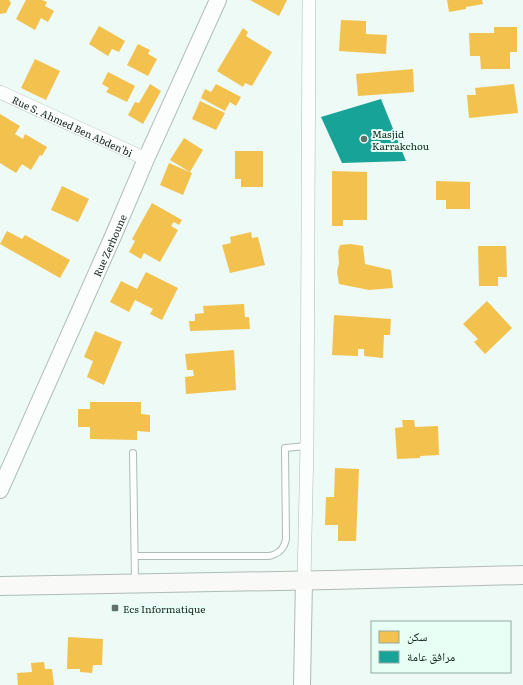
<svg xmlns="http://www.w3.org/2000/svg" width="523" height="685" viewBox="0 0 523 685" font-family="Literata,'Noto Naskh Arabic',serif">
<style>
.homes{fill:#f2c14e}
.public{fill:#17a398}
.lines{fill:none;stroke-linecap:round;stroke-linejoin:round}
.service-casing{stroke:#aebbb6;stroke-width:8}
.minor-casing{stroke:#aebbb6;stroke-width:14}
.tertiary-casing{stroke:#aebbb6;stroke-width:18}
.secondary-casing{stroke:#aebbb6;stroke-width:20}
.service{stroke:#fcfefe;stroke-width:6}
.minor{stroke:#fcfefe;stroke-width:13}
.tertiary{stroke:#fcfefe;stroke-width:16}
.secondary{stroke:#f9f9f8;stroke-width:18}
.poi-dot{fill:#62706b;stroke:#e8fff6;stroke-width:1.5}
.labels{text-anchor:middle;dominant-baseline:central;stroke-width:4;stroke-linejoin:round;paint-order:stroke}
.street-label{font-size:10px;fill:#172520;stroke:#e8fff6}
.poi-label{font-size:10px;fill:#172520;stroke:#e8fff6;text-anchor:start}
</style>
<rect width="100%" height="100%" fill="#edfaf5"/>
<path class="homes" d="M0,0H9L11,3L6,13L0,14Z
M26,0H42L47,2L45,6L54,11L48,22L41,18L35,30L16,19Z
M250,0H287L279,16Z
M447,0H482L483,4L466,7V9L449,12Z
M341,20L366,21V34L387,35L386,54L339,51Z
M99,26L125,41L119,52L112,49L108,56L89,44Z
M494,27H517V52H510V69H481L480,56H470L469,33H494Z
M243,28L248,32L246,36L272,52L252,86L245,83L243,87L217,71Z
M138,44L150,50L148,54L157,59L148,76L127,65Z
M35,59L60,71L46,100L21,88Z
M413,69L414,92L358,96L356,74Z
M108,72L135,86L127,102L106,92L109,88L102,84Z
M150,84L161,91L143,124L128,115L135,102L139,103Z
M216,84L241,97L236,106L230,102L225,111L201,98L205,89L211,92Z
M514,84L518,113L469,118L467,95H476L475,88Z
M200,101L225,113L216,130L192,119Z
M0,114L20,126L15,134L23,139L25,134L47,147L42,156L40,155L31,170L22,164L16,173L0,163Z
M184,138L203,150L190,172L170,160Z
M235,151H263V187H241V179H235Z
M169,163L192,173L183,195L160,185Z
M332,171L367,172V220H343V226H332Z
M436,181L470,182V209H446V200H436Z
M62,186L89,199L78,222L51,210Z
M152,203L182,220L179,225L174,222L171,226L178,230L160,262L144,253L141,259L129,252L135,241L132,239Z
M7,231L22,239L25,235L70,260L60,278L0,244Z
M251,232L252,238L258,237L265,265L230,273L222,245L231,243L230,237Z
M351,244L363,246L365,264L391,270L393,288L369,290L339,284L337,272L339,263L338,251L340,245Z
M478,246H506L507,277H498V286H479Z
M146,272L178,288L162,320L150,314L153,309L135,300L129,312L110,302L121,281L137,289Z
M487,301L512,328L485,354L474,342L478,339L463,324Z
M244,304L245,317H249L250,329L190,331L189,321H195V314L204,313L203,306Z
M334,315L391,319L390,335H384L383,358L364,356V349H358V356L332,355Z
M95,331L122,342L104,385L87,377L93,361L84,357Z
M234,350L236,390L186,394L185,377L194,376L193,370H187L185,354Z
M90,402H141V414L150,415V432L137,431V440L90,439V427H78V409H90Z
M402,420H414L415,427L438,426L439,455L420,456V458L397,459L395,428L403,427Z
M335,468L359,469L356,541H338V525H325L326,497H334Z
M68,637L103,639L102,665H93L92,673L80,672V669H67Z
M44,662L45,669H52L54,685H18L17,673L32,672L31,663Z"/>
<path class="public" d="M381,99L406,161L342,163L321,117Z"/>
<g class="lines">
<defs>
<path id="service" d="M133,453L135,581
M135,556H269C279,554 284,549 286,539L285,448L307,446"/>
<g id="minor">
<path id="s1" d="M0,92L146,159"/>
<path d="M304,580L307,446L309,0"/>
</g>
<g id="tertiary">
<path id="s2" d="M0,490L114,234L146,159L218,0"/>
<path d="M302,685L304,580"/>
</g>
<path id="secondary" d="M0,586L330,580L523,575"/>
</defs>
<use href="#service" class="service-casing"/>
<use href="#minor" class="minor-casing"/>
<use href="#tertiary" class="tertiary-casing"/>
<use href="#secondary" class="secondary-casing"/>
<use href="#service" class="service"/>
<use href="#minor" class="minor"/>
<use href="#tertiary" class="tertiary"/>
<use href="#secondary" class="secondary"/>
</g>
<g class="poi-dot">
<circle cx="364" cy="139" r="4"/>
<rect x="111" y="604" width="8" height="8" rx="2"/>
</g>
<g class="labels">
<g class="street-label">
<text stroke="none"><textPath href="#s1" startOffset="80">Rue S. Ahmed Ben Abden'bi</textPath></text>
<text stroke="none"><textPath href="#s2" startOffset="268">Rue Zerhoune</textPath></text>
</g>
<g class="poi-label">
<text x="372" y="133">Masjid<tspan x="372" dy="12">Karrakchou</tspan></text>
<text x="123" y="608">Ecs Informatique</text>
</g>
</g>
<rect x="371" y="621" width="140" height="52" fill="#e8fff6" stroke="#94a8a0"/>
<rect x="379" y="631" width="20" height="12" fill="#f2c14e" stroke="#94a8a0"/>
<text x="407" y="641" font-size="12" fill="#172520">سكن</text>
<rect x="379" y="651" width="20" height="12" fill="#17a398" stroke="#94a8a0"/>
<text x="407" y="661" font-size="12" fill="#172520">مرافق عامة</text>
</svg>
